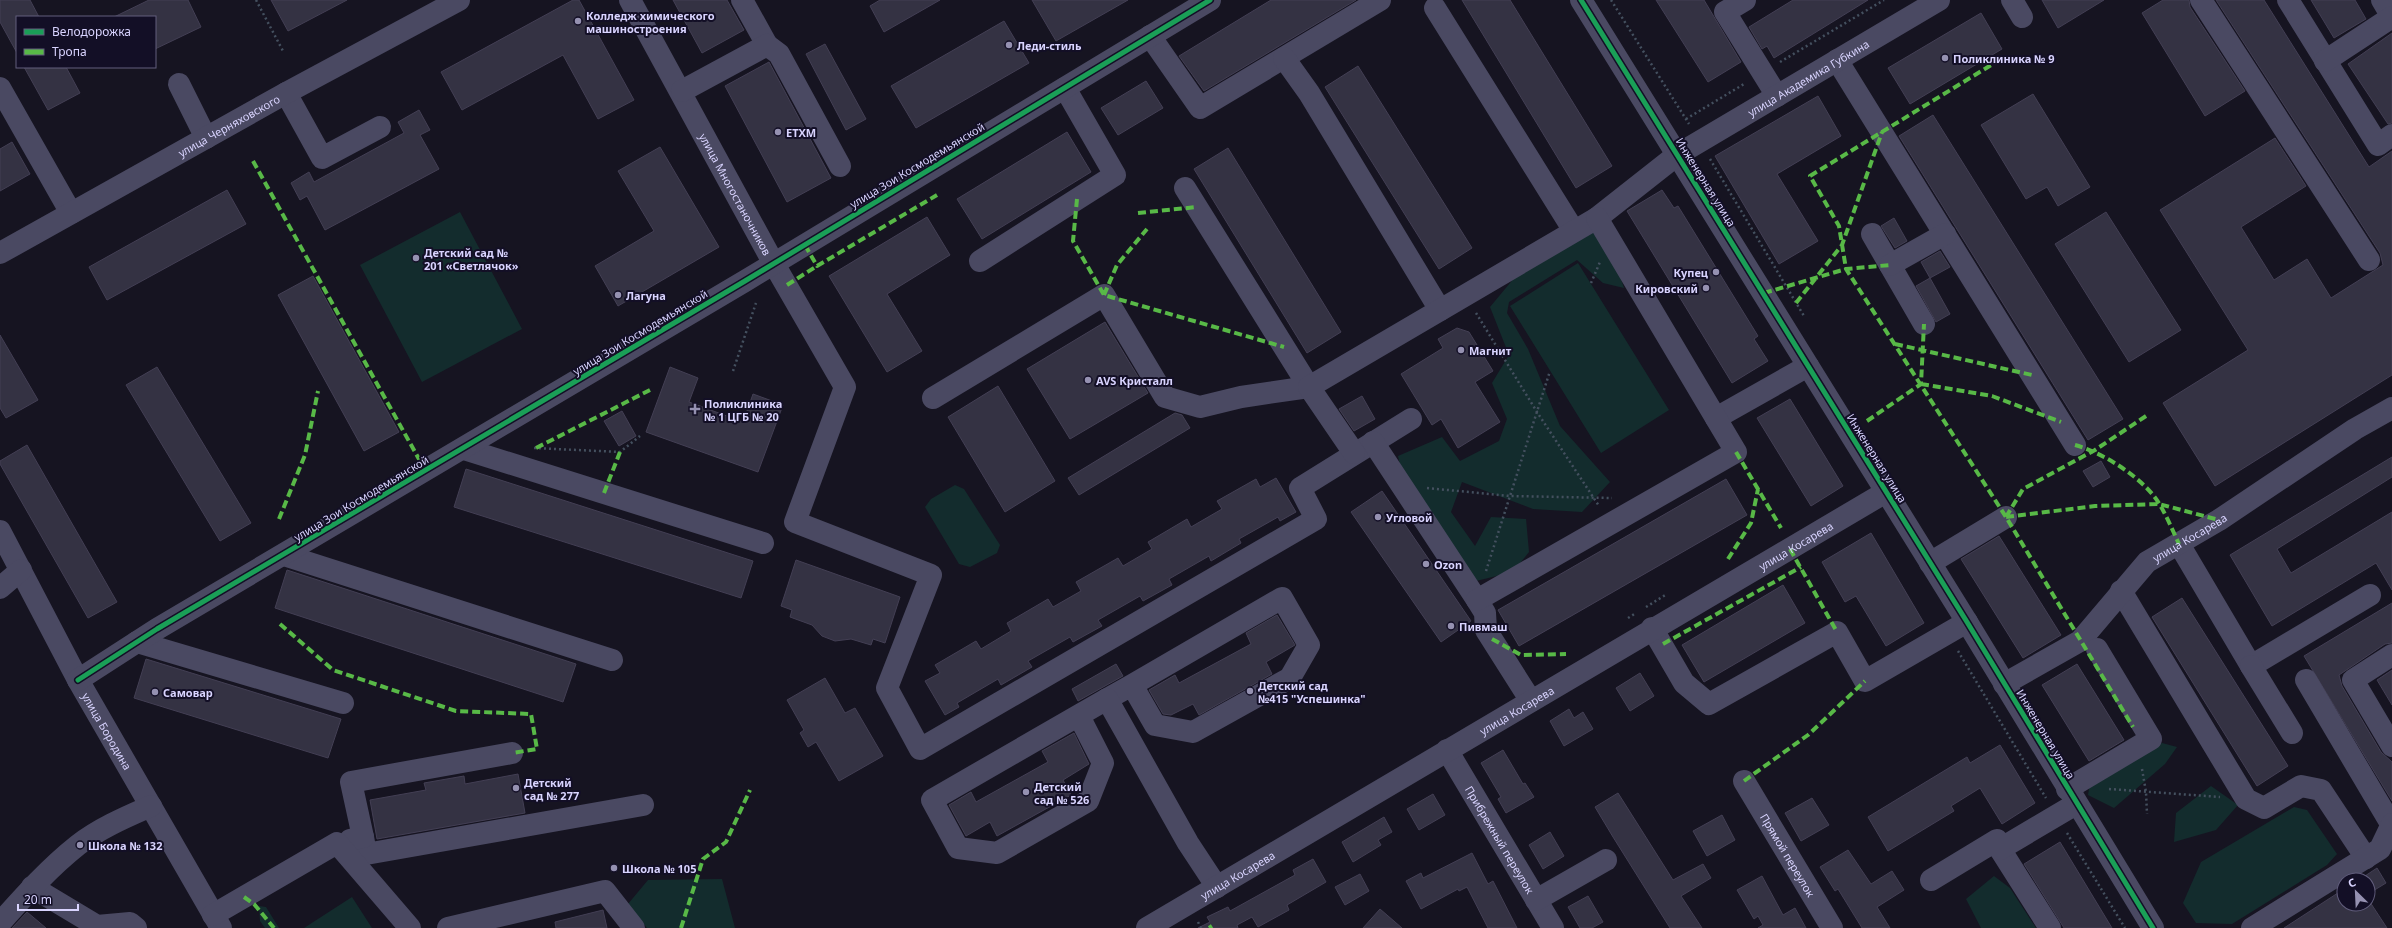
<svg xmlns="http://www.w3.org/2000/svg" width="2392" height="928" viewBox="0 0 2392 928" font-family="'Noto Sans',sans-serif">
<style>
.green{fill:#132c2d}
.building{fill:#343243;stroke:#433f54}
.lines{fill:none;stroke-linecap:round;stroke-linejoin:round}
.path{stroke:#44505f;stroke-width:2.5;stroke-dasharray:2 3;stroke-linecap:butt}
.minor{stroke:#4a4962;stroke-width:22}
.quiet{stroke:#58b947;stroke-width:4;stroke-dasharray:8 4;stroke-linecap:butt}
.cycleway-casing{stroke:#130f26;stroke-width:8}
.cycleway{stroke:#1a9f57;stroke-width:5}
.poi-dot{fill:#9591b1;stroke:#130f26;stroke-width:1.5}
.labels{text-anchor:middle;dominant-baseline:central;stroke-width:4;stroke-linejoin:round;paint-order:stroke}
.poi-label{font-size:11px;font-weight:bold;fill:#d9d4ff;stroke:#130f26;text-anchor:start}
.street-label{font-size:11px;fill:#d9d4ff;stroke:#130f26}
</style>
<rect width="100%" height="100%" fill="#161421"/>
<path class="green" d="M460,212L522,329L422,382L360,265Z
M1594,232L1615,261L1624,288L1603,283L1577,260L1509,302L1507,313L1528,349L1560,426L1610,482L1582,512L1533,509L1462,482L1451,512L1475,546L1491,517L1526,519L1529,552L1513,572L1476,581L1402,475L1398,456L1442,437L1460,461L1499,441L1507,419L1492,383L1509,355L1490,307L1515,277Z
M1578,263L1669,410L1601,453L1510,306Z
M955,485L964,489L1000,545L997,553L970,567L959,564L925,507L931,499Z
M2162,743L2177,747L2165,764L2114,808L2088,795L2092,771Z
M2211,786L2238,805L2216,830L2174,842L2176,813Z
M2294,807L2307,810L2337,854L2327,865L2232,924L2196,923L2183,903L2201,862Z
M1994,876L2010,888L2036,928H1981L1966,899Z
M722,879L735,928H647L628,904L648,880Z
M352,897L372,928H304Z
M259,906L266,907L279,928H265L260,921Z"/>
<path class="building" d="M0,0H30L39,17H17V53L0,22Z
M149,0H188L201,27L155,49V17H114Z
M271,0H347L288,31Z
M573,0H579L634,100L598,119L563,55L462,110L441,72Z
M673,0H727L744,30L702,53Z
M880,0H940L884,32L870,6Z
M1032,0H1128L1056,41Z
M1271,0H1356L1204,91L1179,56Z
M1462,0H1510L1612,166L1576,188Z
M1656,0H1704L1741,62L1708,82Z
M1793,0H1868L1774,58L1767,46L1762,49L1749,27Z
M2042,0H2104L2058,28Z
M2163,0H2189L2190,7L2245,91L2205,116L2142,13Z
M2216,0H2264L2369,167L2392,151V375L2215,486L2163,403L2248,350L2160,210L2275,138L2306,186L2241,227L2274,280L2307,259L2331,298L2383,265L2380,253Z
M2311,0H2355L2366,19L2334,38Z
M1981,13L2002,49L1910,104L1888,68Z
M1004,21L1029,63L916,128L891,86Z
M2392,33V123L2388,124L2348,64Z
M825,44L866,119L846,130L806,54Z
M769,62L831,178L787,202L725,86Z
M1358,66L1472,248L1439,269L1325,87Z
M24,67H66L80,93L48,110Z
M1146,81L1163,108L1118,135L1101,108Z
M2033,94L2090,187L2058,206L2047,187L2026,199L1981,125Z
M1818,96L1841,136L1777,174L1818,241L1779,264L1715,156Z
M419,110L430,130L420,135L439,169L325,230L307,196L300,200L291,183L309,172L314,182L404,133L398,122Z
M1933,115L2123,419L2088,440L1899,136Z
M1067,132L1091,172L982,239L957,199Z
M12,142L30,174L0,191V149Z
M660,147L719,247L618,306L595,266L654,231L618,171Z
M1228,148L1341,332L1307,353L1194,169Z
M227,190L246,224L107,300L89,267Z
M1662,190L1674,208L1678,206L1758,336L1754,339L1768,361L1732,383L1627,211Z
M2106,212L2181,330L2129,362L2055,244Z
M927,217L950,255L887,294L922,351L887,372L829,276Z
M1894,218L1907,241L1895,248L1881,226Z
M1940,251L1950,267L1930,278L1921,262Z
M313,276L399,432L364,451L278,295Z
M1930,278L1950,314L1936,322L1916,286Z
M1105,322L1148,393L1070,439L1027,369Z
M1457,328L1469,332L1493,371L1475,382L1500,422L1458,448L1441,419L1432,425L1401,374L1443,348L1438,339Z
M0,335L38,400L6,418L0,408Z
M157,367L251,523L220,541L126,385Z
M670,367L698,378L689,402L743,422L753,394L783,405L758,472L646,432Z
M998,386L1055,481L1005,512L948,417Z
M1362,396L1375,419L1354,431L1339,409Z
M1790,399L1843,486L1811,506L1757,418Z
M622,411L636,436L619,446L604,421Z
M1175,413L1182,415L1190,428L1079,495L1068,478Z
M27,445L117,602L88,618L0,464V461Z
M2392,457V477L2277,549L2291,573L2392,512V590L2376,563L2272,626L2230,555Z
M2101,461L2110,477L2093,487L2083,471Z
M466,469L753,561L741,598L454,507Z
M1276,478L1296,512L1280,521L1278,517L1239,539L1241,543L1211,561L1209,556L1169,579L1172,585L1143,601L1140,596L1098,620L1102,626L1073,642L1070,637L1028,661L1032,667L1001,685L998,679L957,703L959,707L945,715L925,681L940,673L935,665L976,641L981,649L1011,631L1007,623L1048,599L1053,607L1081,591L1076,582L1118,558L1123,566L1152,549L1148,542L1187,519L1191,527L1222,509L1217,501L1256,479L1260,487Z
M1726,479L1747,515L1519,646L1498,610Z
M1382,491L1471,621L1441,642L1351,512Z
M1871,533L1924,623L1886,646L1856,596L1845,602L1822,562Z
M1999,536L2061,635L2023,658L1961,559Z
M796,560L900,597L885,643L873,639L871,645L851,639L835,641L822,636L812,625L790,617L792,610L781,606Z
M287,570L576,664L563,702L275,608Z
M1783,585L1805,623L1704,682L1682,645Z
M2182,598L2288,766L2257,786L2152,617Z
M2392,603V643L2385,644L2339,675L2342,686L2381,752L2392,762V801L2304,656Z
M1277,615L1295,645L1266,662L1272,674L1199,715L1193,704L1171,715L1163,714L1149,690L1175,675L1179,683L1251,644L1246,633Z
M146,659L341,719L328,758L134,698Z
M1116,664L1123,676L1078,701L1072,689Z
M2077,664L2124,740L2089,761L2042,685Z
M2392,670V705L2377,680Z
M1640,673L1654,696L1630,711L1616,688Z
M825,678L845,713L855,708L883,756L839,781L816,742L808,747L800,733L804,730L787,700Z
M1569,709L1574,718L1583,712L1593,729L1564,746L1550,721Z
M1074,733L1089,764L1063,780L1071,795L997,836L990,822L966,836L949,805L971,792L976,802L1048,762L1042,751Z
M2000,745L2035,803L2002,824L1980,788L1951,806L1954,811L1888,851L1868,817L1967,757L1970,763Z
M1503,750L1523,784L1525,783L1534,797L1506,813L1498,799L1501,797L1481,763Z
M518,774L525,813L377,839L370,800L426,790L424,783L464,776L465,784Z
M1618,793L1673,880L1703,864L1711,878L1681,896L1702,928H1670L1613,837L1595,807Z
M1433,794L1445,815L1419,830L1407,809Z
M1812,798L1829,825L1801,841L1785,813Z
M1722,815L1735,840L1707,856L1693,831Z
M1384,817L1392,832L1378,840L1381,845L1353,862L1342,842Z
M1550,832L1564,856L1543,869L1529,845Z
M2060,842L2112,928H2064L2024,864Z
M1848,850L1871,884L1892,871L1904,890L1877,907L1890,928H1862L1838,889L1835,891L1820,867Z
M1472,853L1488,884L1493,881L1517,928H1488L1467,887L1459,891L1458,889L1421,909L1406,881L1421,873L1423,878Z
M1313,859L1326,882L1287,905L1289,910L1258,927L1252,917L1237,925L1238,928H1198L1210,922L1207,917L1228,907L1230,911L1295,875L1293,870Z
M2377,868L2386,883L2368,894V880H2359Z
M1360,874L1369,891L1345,905L1335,887Z
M1762,876L1783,915L1795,908L1806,928H1758L1763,925L1758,916L1754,919L1737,890Z
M2344,889V904H2368V899L2387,928H2284Z
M1588,896L1603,922L1592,928H1580L1568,907Z
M1380,909L1402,928H1363Z
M603,910L607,928H556L555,922Z
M27,912L46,928H12Z"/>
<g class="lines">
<path class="path" d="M256,0L283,51
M1611,0L1689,124
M1780,62L1884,0
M1686,119L1744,84
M1710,159L1804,316
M1591,283L1600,262
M1476,313L1537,412L1599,506
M733,371L756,303
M534,448L620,452L640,436
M1427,488L1510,496L1612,498
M1486,571L1550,371
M1646,607L1667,594
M1628,618L1636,613
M1958,651L2046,798
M2142,769L2146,792L2147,814
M2109,789L2220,797
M2067,833L2125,928
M1198,922L1201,928"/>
<g class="minor">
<path id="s1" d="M630,0L774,264L845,387L795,522L931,575L887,688L920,749L1316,519L1300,488L1411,419"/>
<path d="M742,0L767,45"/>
<path d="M1581,0L1967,622L2153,928"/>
<path d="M1745,0L1725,12L1777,96"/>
<path d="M2012,0L2022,17"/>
<path d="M2201,0L2369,260"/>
<path d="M2288,0L2378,145L2392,135"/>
<path d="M2382,0L2392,17"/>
<path d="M1435,8L1574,231"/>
<path d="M1150,36L1200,108L1380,0"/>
<path d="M1284,58L1309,93L1440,310"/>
<path d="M1837,60L2075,445"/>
<path d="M2325,61L2392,17"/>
<path d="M179,84L206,138"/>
<path d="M0,88L71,213"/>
<path d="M682,91L767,45L779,54L840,166"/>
<path d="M286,93L322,158L380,127"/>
<path d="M1872,234L1924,324"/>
<path id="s2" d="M0,253L286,93L459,0"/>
<path d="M980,261L1115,175L1065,88"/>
<path d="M1890,265L1945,234"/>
<path d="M933,398L1104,295L1165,397L1200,407L1241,397L1309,387L1185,188"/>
<path d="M1716,418L1808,366"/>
<path d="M1373,442L1477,600L1485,613L1486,630L1531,701"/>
<path d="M464,449L763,543"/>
<path id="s3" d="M1354,453L1309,387L1597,218L1677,155L1939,0"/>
<path id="s4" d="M0,531L78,680L221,928"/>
<path d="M2179,544L2251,666L2370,595"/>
<path d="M284,555L612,660"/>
<path d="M1930,563L2006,517"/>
<path d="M0,588L21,570"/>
<path d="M2121,591L2246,799L2264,808L2301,786L2321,790L2366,858"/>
<path d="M1477,600L1736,452L1597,218"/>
<path d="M1652,628L1684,683L1709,704L1837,632L1865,681L1967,622"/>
<path d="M137,642L343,703"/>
<path d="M2392,655L2353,680L2392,746"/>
<path d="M2251,666L2292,733"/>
<path d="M78,680L157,629L745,281L1210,0"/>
<path d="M2306,680L2391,824"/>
<path id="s5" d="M2004,684L2080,641L2147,562L2219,520L2355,429L2392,408"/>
<path d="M1107,699L1132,685L1282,598L1309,645L1290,678L1193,732L1155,725L1132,685"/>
<path d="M1079,716L1103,763L1088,801L997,853L958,848L932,800L1107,699L1188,843L1217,887"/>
<path id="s6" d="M1447,750L1553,928"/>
<path id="s7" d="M1744,781L1832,928"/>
<path d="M2067,789L2151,739L2097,649"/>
<path d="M363,837L366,854L643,805"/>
<path d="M350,840L363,837L351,782L512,753"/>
<path d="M2000,849L2050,928"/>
<path d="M1931,880L1997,840L2000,849L2076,804"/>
<path d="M32,887L97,926L130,923L136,928"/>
<path d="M1536,900L1606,860"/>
<path d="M213,915L337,843L410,928"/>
<path d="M0,923C25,895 49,868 78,845C100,828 126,817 151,806"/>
<path d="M448,928L605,891L634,928"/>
<path id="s8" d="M1147,928L1886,492"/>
<path d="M2252,928L2380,849L2392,824"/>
</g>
<path class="quiet" d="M2001,59L1810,176L1839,226L1846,269L2006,517L2133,727
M253,161L420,461
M1077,199L1073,241L1104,295L1284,347
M1138,213L1197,207
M805,245L817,266L937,195
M787,285L817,266
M1764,293L1846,269L1890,265
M1104,295L1117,265L1147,229
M1796,303L1842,245L1882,132
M1895,344L2032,375
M1921,384L1992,396L2061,422
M1867,421L1921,384L1924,324
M2075,445C2104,453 2145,479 2160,505C2167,517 2173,531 2179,544
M536,448L650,390
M1736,452L1781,528
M604,493L620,452
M2006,517L2095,506L2159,504L2219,520
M2006,517L2023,489L2095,450L2149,414
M279,519L305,455L318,391
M1790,549L1837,632
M1728,559L1751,523L1758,489
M280,624L333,670L456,711L531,714L537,749L512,753
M1492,639L1521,655L1566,654
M1663,644L1801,567
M1744,781L1808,735L1865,681
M244,897L254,904L274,928
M681,928L703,859L726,842L750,790
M1209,928L1212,926"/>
<defs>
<path id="cycleway" d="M1581,0L1967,622L2153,928
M78,680L157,629L745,281L1210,0"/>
</defs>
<use href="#cycleway" class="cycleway-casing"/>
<use href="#cycleway" class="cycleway"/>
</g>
<g class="poi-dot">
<circle cx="578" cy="21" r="4"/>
<circle cx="1009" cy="45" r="4"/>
<circle cx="1945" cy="58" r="4"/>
<circle cx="778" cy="132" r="4"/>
<circle cx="416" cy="258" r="4"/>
<circle cx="1716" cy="272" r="4"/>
<circle cx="1706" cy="288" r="4"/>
<circle cx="618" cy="295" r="4"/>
<circle cx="1461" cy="350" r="4"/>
<circle cx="1088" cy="380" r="4"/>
<path d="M693 403h4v4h4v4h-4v4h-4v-4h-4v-4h4z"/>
<circle cx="1378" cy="517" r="4"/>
<circle cx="1426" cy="564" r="4"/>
<circle cx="1451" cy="626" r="4"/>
<circle cx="1250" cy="691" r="4"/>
<circle cx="155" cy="692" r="4"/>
<circle cx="516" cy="788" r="4"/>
<circle cx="1026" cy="792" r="4"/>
<circle cx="80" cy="845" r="4"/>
<circle cx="614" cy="868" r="4"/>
</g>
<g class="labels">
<g class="poi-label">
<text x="586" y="15">Колледж химического<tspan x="586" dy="13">машиностроения</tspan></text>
<text x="1017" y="45">Леди-стиль</text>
<text x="1953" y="58">Поликлиника № 9</text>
<text x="786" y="132">ЕТХМ</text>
<text x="424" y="252">Детский сад №<tspan x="424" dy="13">201 «Светлячок»</tspan></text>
<text x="1708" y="272" text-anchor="end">Купец</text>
<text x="1698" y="288" text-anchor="end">Кировский</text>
<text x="626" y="295">Лагуна</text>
<text x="1469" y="350">Магнит</text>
<text x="1096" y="380">AVS Кристалл</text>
<text x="704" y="403">Поликлиника<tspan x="704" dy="13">№ 1 ЦГБ № 20</tspan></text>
<text x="1386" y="517">Угловой</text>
<text x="1434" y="564">Ozon</text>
<text x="1459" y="626">Пивмаш</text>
<text x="1258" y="685">Детский сад<tspan x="1258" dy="13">№415 "Успешинка"</tspan></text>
<text x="163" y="692">Самовар</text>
<text x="524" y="782">Детcкий<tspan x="524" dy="13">сад № 277</tspan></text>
<text x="1034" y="786">Детcкий<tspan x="1034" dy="13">сад № 526</tspan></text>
<text x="88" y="845">Школа № 132</text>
<text x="622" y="868">Школа № 105</text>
</g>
<g class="street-label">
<text stroke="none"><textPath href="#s3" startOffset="668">улица Академика Губкина</textPath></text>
<text stroke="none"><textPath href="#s2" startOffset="262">улица Черняховского</textPath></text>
<text transform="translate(917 165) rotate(-31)">улица Зои Космодемьянской</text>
<text transform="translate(1706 182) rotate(58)">Инженерная улица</text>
<text stroke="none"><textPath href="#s1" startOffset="221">улица Многостаночников</textPath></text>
<text transform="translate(640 332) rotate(-31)">улица Зои Космодемьянской</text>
<text transform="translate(1877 458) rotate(58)">Инженерная улица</text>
<text transform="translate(361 498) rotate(-31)">улица Зои Космодемьянской</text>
<text stroke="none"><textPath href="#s5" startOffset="240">улица Косарева</textPath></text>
<text stroke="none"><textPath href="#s8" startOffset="753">улица Косарева</textPath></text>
<text stroke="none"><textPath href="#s8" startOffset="429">улица Косарева</textPath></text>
<text stroke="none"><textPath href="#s4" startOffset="227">улица Бородина</textPath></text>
<text transform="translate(2046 734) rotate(59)">Инженерная улица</text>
<text stroke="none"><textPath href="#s6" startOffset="104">Прибрежный переулок</textPath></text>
<text stroke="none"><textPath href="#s7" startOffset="86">Прямой переулок</textPath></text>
<text stroke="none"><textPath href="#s8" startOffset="105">улица Косарева</textPath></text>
</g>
</g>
<rect x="16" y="16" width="140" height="52" fill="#130f26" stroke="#625e7d"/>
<rect x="24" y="29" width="20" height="6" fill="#1a9f57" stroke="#625e7d"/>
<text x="52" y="36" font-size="12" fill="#d9d4ff">Велодорожка</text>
<rect x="24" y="49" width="20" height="6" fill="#58b947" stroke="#625e7d"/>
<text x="52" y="56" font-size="12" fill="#d9d4ff">Тропа</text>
<g transform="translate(2356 892) rotate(336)"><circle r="19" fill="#130f26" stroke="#625e7d"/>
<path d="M0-3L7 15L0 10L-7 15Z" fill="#9591b1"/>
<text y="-6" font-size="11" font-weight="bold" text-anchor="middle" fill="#d9d4ff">С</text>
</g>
<path d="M18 904v6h60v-6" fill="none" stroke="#d9d4ff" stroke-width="2"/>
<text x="24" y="904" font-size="12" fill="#d9d4ff" stroke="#130f26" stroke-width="3" paint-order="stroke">20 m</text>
</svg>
